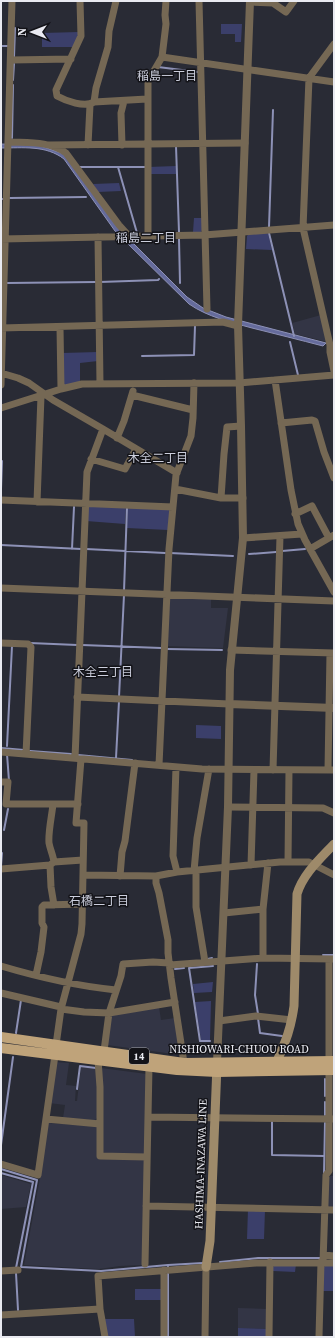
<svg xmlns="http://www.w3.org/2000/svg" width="335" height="1338" viewBox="0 0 335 1338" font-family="'Source Serif 4','Noto Sans JP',serif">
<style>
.built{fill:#333545}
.green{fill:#3b3f6a}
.water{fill:#656b9c;stroke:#8d91b6}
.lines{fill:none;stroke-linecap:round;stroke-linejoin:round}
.stream{stroke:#8d91b6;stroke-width:2}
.minor{stroke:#756854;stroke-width:7}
.tertiary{stroke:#756854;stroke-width:8}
.secondary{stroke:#9e8a6a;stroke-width:9}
.primary{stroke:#bfa37a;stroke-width:10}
.labels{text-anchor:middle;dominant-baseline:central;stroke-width:3;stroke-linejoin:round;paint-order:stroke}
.shield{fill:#131318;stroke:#a9aab0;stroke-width:1}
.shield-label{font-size:10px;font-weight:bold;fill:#e9eaf1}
.street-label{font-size:11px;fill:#e9eaf1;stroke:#131318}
.neighbourhood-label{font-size:12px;fill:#cbcedc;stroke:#131318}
</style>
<rect width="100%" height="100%" fill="#292b35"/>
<path class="built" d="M321,315L328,342L295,334L292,323Z
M170,597L211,598V608H228L223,648L166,646Z
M159,1007L161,1020L175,1018L181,1055L107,1045L112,1015Z
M55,1062L69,1063L66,1085L76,1086L75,1101H77L81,1067L97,1069L98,1117L93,1122L63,1118L65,1105L49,1103Z
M101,1068L147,1074L145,1153L143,1155L103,1154Z
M48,1123L96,1126L98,1128L97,1158L145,1160L143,1265L120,1266L99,1269L24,1265L40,1178L47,1124Z
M334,1157V1208H328L327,1176H333Z
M1,1175L31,1184L26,1207L1,1209Z
M238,1308L267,1309V1329L238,1328Z"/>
<path class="green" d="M221,24H242L241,42H235V34H221Z
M79,32L74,47H42V33Z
M176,166V174H148V167Z
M119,183L121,191L98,192L93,184Z
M194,218H202V230L201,232H193Z
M268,233L272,250L246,249L247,236L249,234Z
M98,352V361L80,363V382L63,386L62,353Z
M89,505L126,507L125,524L86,521Z
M128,507L170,510L168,530L127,528Z
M196,725L221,726V739L196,738Z
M213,982L212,992L194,993L193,984Z
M211,1001L210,1040H201L195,1002Z
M248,1209L265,1210L264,1239H247Z
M276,1264H296L295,1272L273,1271V1267Z
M327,1264H334V1291H323L324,1267Z
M135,1289H161V1300H135Z
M103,1319H134L135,1337H106Z
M238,1328L267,1329V1337H238Z"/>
<path class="water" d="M1,144L38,145L64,154L121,230L118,234L115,231L64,159C46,145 23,148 1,148Z
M129,239L187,297L203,308L226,317L326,343L323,346C300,340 276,334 252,328C230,322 208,317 189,304L126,242Z"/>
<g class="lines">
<path class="stream" d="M15,1H16
M1,46H8
M14,57L15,28
M158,67L198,72
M13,80L14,64
M12,138L13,85
M176,146L179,232
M79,167H145
M118,167L137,233
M10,198L86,197
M1,199H3
M269,227L273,110
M269,233L294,336
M179,239L180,283
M100,282L158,280L159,279
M7,283L96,282
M290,342L298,375
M142,356L194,355L195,326
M1,489L2,461
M1,545L81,549
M72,549L74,507
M86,549L165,553
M282,551L305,549
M170,553L233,556
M249,554L276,552
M124,591L127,508
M30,643L77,645
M82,645L161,648
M167,649L222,650
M119,697L124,595
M7,746L12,646
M1,748L24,750
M30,751L71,754
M7,754L9,781
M78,755L132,760
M116,758L119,701
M4,830L8,809
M1,853H2L1,866
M323,955H334
M208,959L212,958
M257,964L255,995L258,1014
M189,968L200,1041H210
M189,968L213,966
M175,969L184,968
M258,1018L260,1033L282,1036
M16,1033L21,1000H20
M77,1089L80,1066L96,1068
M325,1096V1079
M325,1115V1102
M272,1121V1155L324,1156
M1,1145L13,1057
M1,1169L37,1180L21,1267L101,1271L168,1265V1267
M1,1173L33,1182L16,1268
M324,1174L325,1123
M220,1262L258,1258H321
M168,1265L203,1263
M16,1273L18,1310
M168,1273V1337"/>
<path class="minor" d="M80,1L81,36L56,90L57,96C66,101 85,108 94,102L147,99
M199,1L207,309
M250,2L273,3L286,12L294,1
M334,44L309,78L303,228L330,345V352L334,371
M162,57L334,82
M11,60L71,59
M94,102L96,88L108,47L109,31L116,1
M9,142C28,143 50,141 66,153L119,225L129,236
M49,145L245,143
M88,145L90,105
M122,145L121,113L124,101
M148,236V81L162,57L166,24L165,15L166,1
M98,237L100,384
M1,239L204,235L334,225
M60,327L61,389
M1,328L223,322L238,326
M1,373L18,378L29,383L53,400L103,429L177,473
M275,380L291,490L298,524L305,540L334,592
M1,385L12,1
M132,395L193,410
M1,408L61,389L82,384L239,383L334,375
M281,423L312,420L315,421L324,452L334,478
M241,426L227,427L224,454L221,498H243
M117,438L124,421L133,391
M91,459L125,469L136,449
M175,489L221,498
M1,500L173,507
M37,502L41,396
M295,514L312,506L329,538
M243,538L302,534
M310,549L334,535
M1,588L334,601
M1,643L28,644L31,647L26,754
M231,650L334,653
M77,697L229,704
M1,752L202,769L334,770
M75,758L87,472L103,429
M159,765L169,549L176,475L191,436L193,418L194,383
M176,767L173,856L177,872
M273,770L280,536
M328,770L330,653
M1,782H8L6,804H78
M53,804C52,815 48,832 49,843C50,849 53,855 54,862
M228,807L323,808L334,813
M288,862L289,770
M50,865L51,887L54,905
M251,865L254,770
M1,869L50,865L54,862L83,860
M196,870V907L205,962
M194,871L197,838L209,769
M83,875L156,876L177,872L280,862H309L334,875
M120,876L122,852L125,841L135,763
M156,876V883L159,893L168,940V953L171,978L184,1063
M224,913L263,909
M263,958V909L268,863
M170,965L263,958L333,959
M1,966C38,977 77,986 116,990
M36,975L41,952L44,927L42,923V907L44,905L83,904
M1,993L61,1007
M61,1009L84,1012L109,1013L175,1002
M219,1021L256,1016L292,1020
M56,1045L61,1009L81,934L82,924L84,823H76L81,759
M104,1051L109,1013L121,976L123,964L153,962L169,963
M98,1060L100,1087V1156L147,1157
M148,1117L334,1119
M46,1119L100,1124
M1,1164L38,1175L55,1055
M146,1206L334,1210
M324,1255L334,1256
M323,1262L326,1175L329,1171V959
M145,1264L149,1067
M164,1270V1337
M1,1271L18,1270
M1,1315L100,1309
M105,1337L100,1309L98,1276L256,1263H334
M205,1337L206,1267
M269,1337L270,1262
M319,1337L321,1262"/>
<path class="tertiary" d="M229,704L334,708
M217,1062L228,807L230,670L243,538L241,426L238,325L250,1"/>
<path class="secondary" d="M277,1061C286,1041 291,1028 294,1006L297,894C303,874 320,859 334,844
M206,1267L210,1241L217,1065"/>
<path class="primary" d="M1,1037L184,1063L334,1061
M1,1048L177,1070L217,1072L334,1070"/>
</g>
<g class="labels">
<rect class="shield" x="129" y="1048" width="20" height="16" rx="3"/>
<g class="shield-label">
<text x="139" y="1056">14</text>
</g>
<g class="street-label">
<text x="239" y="1049">NISHIOWARI-CHUOU ROAD</text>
<text transform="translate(201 1164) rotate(-88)">HASHIMA-INAZAWA LINE</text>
</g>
<g class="neighbourhood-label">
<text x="167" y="76">稲島一丁目</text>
<text x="146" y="238">稲島二丁目</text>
<text x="158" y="458">木全二丁目</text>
<text x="103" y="672">木全三丁目</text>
<text x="99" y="901">石橋二丁目</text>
</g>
</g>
<rect width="335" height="1338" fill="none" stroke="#e9eaf1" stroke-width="4"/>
<g transform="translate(32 32) rotate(270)" stroke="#131318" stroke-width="3" paint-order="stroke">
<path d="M0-3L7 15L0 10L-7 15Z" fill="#e9eaf1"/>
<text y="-6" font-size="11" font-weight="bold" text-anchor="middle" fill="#e9eaf1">N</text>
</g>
</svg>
